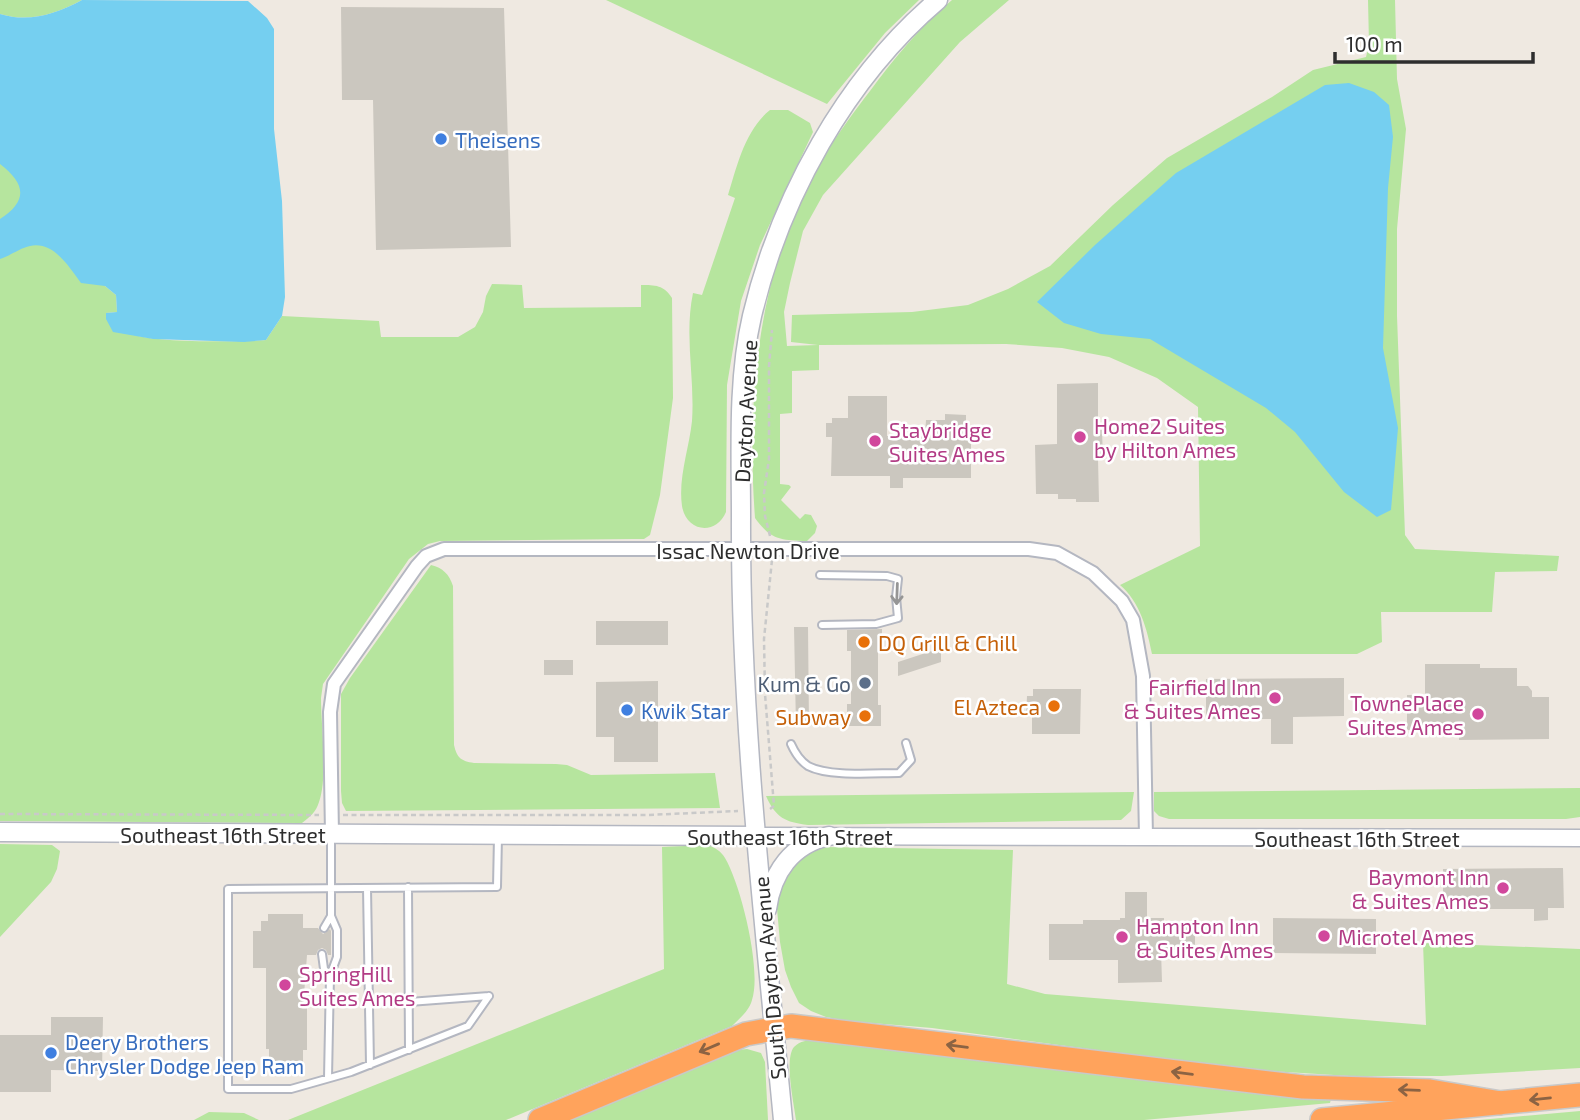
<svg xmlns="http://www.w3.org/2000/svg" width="1580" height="1120" viewBox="0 0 1580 1120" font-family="'Exo 2',sans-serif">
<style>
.green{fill:#b6e59e}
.water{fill:#75cff0}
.building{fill:#cbc7bf}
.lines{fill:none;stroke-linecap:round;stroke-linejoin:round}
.service-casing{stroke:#b4b7c1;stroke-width:10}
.minor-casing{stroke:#b4b7c1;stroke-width:16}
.tertiary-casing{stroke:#b4b7c1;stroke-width:19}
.secondary-casing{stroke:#b4b7c1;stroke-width:21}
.motorway-casing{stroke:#c9c9c9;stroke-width:26}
.path{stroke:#c9c9c9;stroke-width:2.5;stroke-dasharray:5 3.5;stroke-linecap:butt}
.service{stroke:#fff;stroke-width:6}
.minor{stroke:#fff;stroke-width:12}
.tertiary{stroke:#fff;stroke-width:16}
.secondary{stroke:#fff;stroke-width:18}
.motorway{stroke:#ffa35c;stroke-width:23}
.oneway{stroke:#969696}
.oneway2{stroke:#8c6343}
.shop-dot{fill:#3f7fe0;stroke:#fff;stroke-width:2.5}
.hotel-dot{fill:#d1479c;stroke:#fff;stroke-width:2.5}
.food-dot{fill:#e8710a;stroke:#fff;stroke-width:2.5}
.service-dot{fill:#5c6f8a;stroke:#fff;stroke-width:2.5}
.labels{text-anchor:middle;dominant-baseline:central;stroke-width:5;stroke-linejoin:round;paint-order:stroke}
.shop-label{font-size:21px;fill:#366cbe;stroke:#fff;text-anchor:start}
.street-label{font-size:21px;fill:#2e2e2e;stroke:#fff}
.hotel-label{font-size:21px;fill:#b23c85;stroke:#fff;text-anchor:start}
.food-label{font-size:21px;fill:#c56008;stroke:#fff;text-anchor:end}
.service-label{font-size:21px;fill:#4e5e75;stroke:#fff;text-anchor:end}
</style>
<rect width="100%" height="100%" fill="#efe9e1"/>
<path class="green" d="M0,0H82C56,14 29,23 0,14Z
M606,0H919L885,33L827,104Z
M952,0H1009L960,42L823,195L803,231L790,283L784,312L787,346L818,345L791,342L792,315L912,312L968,305L1008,289L1050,266L1113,205L1167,158L1272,97L1313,70L1366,57L1369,44L1368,0H1395L1397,79L1406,129L1397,229V316L1405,535L1415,549L1559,556L1557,571L1495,572L1492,612H1381L1382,642L1357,654H1152C1147,629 1140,602 1120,585L1200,546L1198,407L1157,378L1109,357L1062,348L1006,344L819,345V370L792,371V413L780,414V484L789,485L791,487L781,500L800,519L805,514L811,515L817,526L815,533L807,541C780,540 771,540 755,518C748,423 754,324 786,233C804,181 837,134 870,91C895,57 920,27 952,0Z
M770,110H788L810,123L813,132L760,245L741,301L727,385L726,512C716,536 686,532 682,506C678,478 689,449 692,421C695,378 684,336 693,293L702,295L735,198L728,195C737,166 745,130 770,110Z
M0,139L105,286L116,295L117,312L106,313C115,320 123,329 133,334C151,343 242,342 266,340L282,316L379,321L381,337H458L475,327L483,312L486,296L492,284L522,285L524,308L641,307V285C655,285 664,285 672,298L673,398L660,495L650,535L644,539H632L440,541L428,544L409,559L323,684L321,698C321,726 328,777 319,802C316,812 310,817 302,823L0,821Z
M431,565C443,568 449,574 453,586L454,745C457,758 461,761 474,763L556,764L567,765L591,775L715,773L720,808L346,811L342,803L341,791V694L350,678Z
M1580,788V817L1566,819H1169L1159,816L1154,811V792Z
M1134,792L1131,811L1121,820L808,825C785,822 776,818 766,796Z
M0,844L52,845L60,851L57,869L51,882L0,937Z
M708,845C715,848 721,851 725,858C741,885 762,970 752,1000C749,1011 740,1018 732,1026L506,1120H288L664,969L662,847Z
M824,847L1013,850L1007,984L1045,994L1426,1025L1423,943L1580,949V1068L1442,1076H1350L1239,1069L932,1028L848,1021L826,1017L811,1011L799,1003L791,987L785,970L780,942L777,909L780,885L802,851Z
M815,1039L1263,1094L1331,1099L1330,1103L1144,1120H796C794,1104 784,1059 794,1047C800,1041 808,1040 815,1039Z
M747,1049L761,1053L765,1062L768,1120H567L729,1051Z
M1580,1111V1120H1479Z
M209,1112L244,1113L259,1120H194Z"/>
<path class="water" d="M82,0L248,1L267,18L274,29V129L282,201L285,297L282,316L266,340L244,342L153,339L113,332L106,319V313L117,312L116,295L105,286L81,283C69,267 54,241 30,246C20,248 10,256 0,259V219C28,201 26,184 0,164V14C29,23 56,14 82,0Z
M1349,83L1374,92L1389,105L1393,137L1388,188L1383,348L1398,428L1391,510L1377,517L1344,492L1295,432L1266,408L1150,339L1101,334L1064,323L1037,302L1095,245L1176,173L1325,85Z"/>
<path class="building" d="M341,7L504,8L511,247L376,250L373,100H342Z
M1098,383V430H1102L1103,459H1098L1099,502H1076V499H1058V494H1036L1035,445L1057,444V384Z
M848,396H887V436H925L926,420H945V414L966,415V431H971V478H903V488H890V476H831L832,437H826V423H832V418H848Z
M596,621H668V645H596Z
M794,627H808L809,726L796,727Z
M882,629V650H878V705H881V726H847V704H851V651H847V630Z
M941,648V662L898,676V662Z
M544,660H573V675H544Z
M1425,664H1480V668H1517V686H1528L1532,691V697H1549V739L1459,740V730H1407V695H1425Z
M1344,678V716L1293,717V744H1271V719H1206V679Z
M658,681V762H614V737H596V682Z
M1033,689H1081L1080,734H1032V717H1026L1027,696H1033Z
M1563,868L1564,908H1548V920L1534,921V909H1443V869Z
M1125,892H1147V918H1164V922H1195V949L1161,950L1162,982L1118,983V960H1049V924H1083V920H1120V918H1125Z
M268,914H303V928H318L323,934L330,929L331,931V955H328L326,950L322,948L318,950L316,955H307L304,995H307V1050H303V1065L269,1064V1049H266V968H253V931H261V921H268Z
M1273,918L1376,919V954L1273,953Z
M51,1017H103L102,1071L51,1070V1092H0V1035H51Z"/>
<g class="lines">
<defs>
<path id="service" d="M820,575L887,576L898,579L896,597L898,618L876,624L822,625
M791,744C795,753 799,760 808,766C829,777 874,773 899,773L911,760L906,743
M408,887L409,1050
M367,888L370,1065
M324,928L331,916
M322,954L324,969L330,976
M489,996L468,1026L351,1072L291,1089H228V889L497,887L498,836
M409,1002L489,996
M328,1078L330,976L337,957V930L331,916V836"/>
<path id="minor" d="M332,834L330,712L334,684L417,566L426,556L444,549H1029L1057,553L1093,573L1122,601L1133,620L1143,676L1146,837"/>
<path id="tertiary" d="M756,836L1580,838"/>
<path id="secondary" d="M0,832L756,836
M767,909C772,872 792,844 829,836
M783,1120C764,919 740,719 741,517C741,453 737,380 752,316C780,198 845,79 938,0"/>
<path id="motorway" d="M540,1120L746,1034L791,1026L1303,1087L1430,1091L1501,1103
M1322,1120L1580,1095"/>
</defs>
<use href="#service" class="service-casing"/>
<use href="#minor" class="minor-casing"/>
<use href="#tertiary" class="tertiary-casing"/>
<use href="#secondary" class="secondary-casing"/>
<use href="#motorway" class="motorway-casing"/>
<path class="path" d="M770,536L765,516L764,493L769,459V366L772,330
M770,809L774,806L765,694L764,639L772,560
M0,814L319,815
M343,815H648L738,811"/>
<use href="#service" class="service"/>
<use href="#minor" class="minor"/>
<use href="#tertiary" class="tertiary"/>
<use href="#secondary" class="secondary"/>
<use href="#motorway" class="motorway"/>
</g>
<defs><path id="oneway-shaft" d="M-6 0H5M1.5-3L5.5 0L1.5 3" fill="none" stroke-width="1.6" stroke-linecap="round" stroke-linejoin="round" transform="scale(1.75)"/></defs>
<use class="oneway" href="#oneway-shaft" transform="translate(897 594) rotate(92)"/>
<g class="oneway2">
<use href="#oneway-shaft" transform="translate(957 1046) rotate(-173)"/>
<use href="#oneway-shaft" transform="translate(709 1048) rotate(157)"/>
<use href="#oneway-shaft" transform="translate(1182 1073) rotate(-173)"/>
<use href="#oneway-shaft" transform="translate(1409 1090) rotate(-178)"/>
<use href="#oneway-shaft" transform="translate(1540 1099) rotate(174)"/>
</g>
<g class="shop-dot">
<circle cx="441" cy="139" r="7"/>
<circle cx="627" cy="710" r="7"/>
<circle cx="51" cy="1053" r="7"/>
</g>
<g class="hotel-dot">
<circle cx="1080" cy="437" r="7"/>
<circle cx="875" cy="441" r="7"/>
<circle cx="1275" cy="698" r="7"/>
<circle cx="1478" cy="714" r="7"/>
<circle cx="1503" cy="888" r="7"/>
<circle cx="1324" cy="936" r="7"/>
<circle cx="1122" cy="937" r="7"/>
<circle cx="285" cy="985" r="7"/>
</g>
<g class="food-dot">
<circle cx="864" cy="642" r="7"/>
<circle cx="1054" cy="706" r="7"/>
<circle cx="865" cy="716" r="7"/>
</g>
<circle class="service-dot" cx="865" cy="683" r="7"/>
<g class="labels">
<g class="shop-label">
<text x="455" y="139">Theisens</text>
<text x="641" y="710">Kwik Star</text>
<text x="65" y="1041">Deery Brothers<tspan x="65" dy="24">Chrysler Dodge Jeep Ram</tspan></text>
</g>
<g class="street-label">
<text transform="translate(745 411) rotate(-87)">Dayton Avenue</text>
<text x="748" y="550">Issac Newton Drive</text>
<text x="223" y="834">Southeast 16th Street</text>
<text x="790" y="836">Southeast 16th Street</text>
<text x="1357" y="838">Southeast 16th Street</text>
<text transform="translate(769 978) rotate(-95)">South Dayton Avenue</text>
</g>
<g class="hotel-label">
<text x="1094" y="425">Home2 Suites<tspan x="1094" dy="24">by Hilton Ames</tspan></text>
<text x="889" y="429">Staybridge<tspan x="889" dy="24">Suites Ames</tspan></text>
<text x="1261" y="686" text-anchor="end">Fairfield Inn<tspan x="1261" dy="24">&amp; Suites Ames</tspan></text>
<text x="1464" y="702" text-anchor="end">TownePlace<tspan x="1464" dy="24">Suites Ames</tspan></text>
<text x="1489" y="876" text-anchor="end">Baymont Inn<tspan x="1489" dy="24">&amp; Suites Ames</tspan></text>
<text x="1136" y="925">Hampton Inn<tspan x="1136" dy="24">&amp; Suites Ames</tspan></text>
<text x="1338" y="936">Microtel Ames</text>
<text x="299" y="973">SpringHill<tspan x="299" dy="24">Suites Ames</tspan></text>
</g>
<g class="food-label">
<text x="878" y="642" text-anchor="start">DQ Grill &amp; Chill</text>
<text x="1040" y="706">El Azteca</text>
<text x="851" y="716">Subway</text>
</g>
<g class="service-label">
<text x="851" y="683">Kum &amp; Go</text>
</g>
</g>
<path d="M1335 52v10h198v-10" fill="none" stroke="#2e2e2e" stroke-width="3.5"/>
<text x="1346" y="52" font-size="21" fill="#2e2e2e" stroke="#ffffff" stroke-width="5" paint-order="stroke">100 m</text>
</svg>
